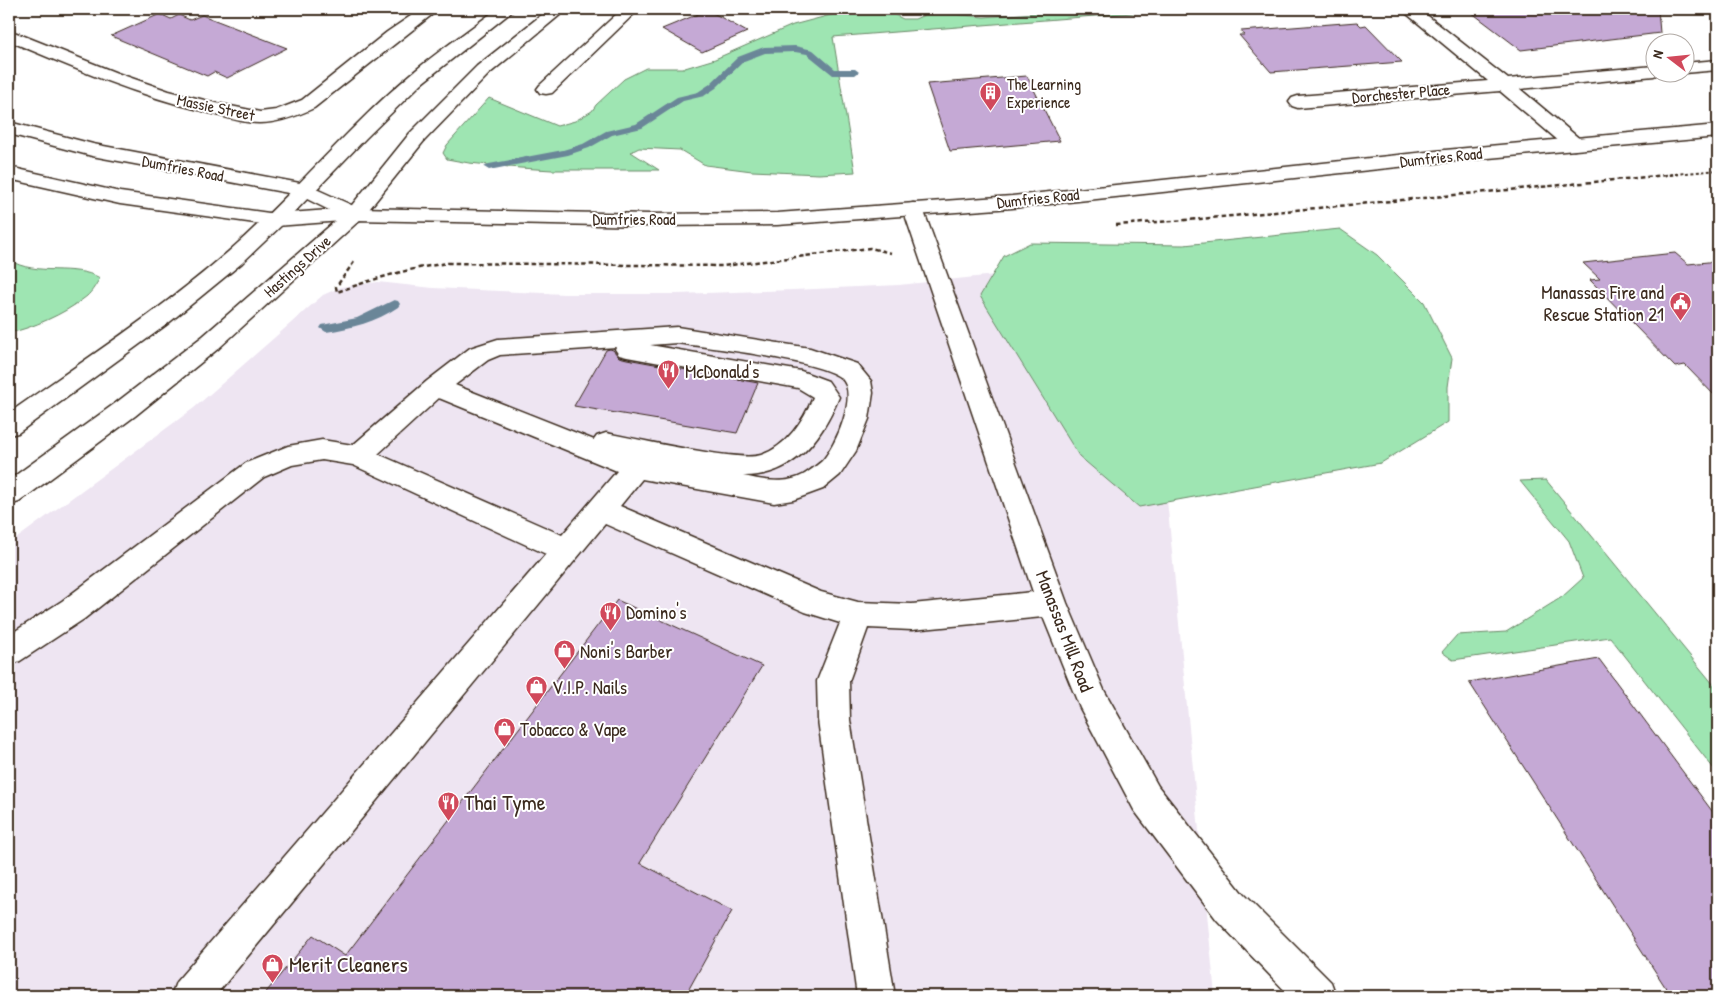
<svg xmlns="http://www.w3.org/2000/svg" width="1727" height="1005" viewBox="0 0 1727 1005" font-family="'Patrick Hand',sans-serif">
<style>
.built{fill:#eee5f2}
.green{fill:#9ee5b2;stroke:#6c8868}
.lines{fill:none;stroke-linecap:round;stroke-linejoin:round}
.stream{fill:#6b8698;fill-rule:evenodd}
.building{fill:#c5a9d5;stroke:#3b2a1e}
.minor-casing{stroke:#3b2a1e;stroke-width:3}
.major-casing{stroke:#3b2a1e;stroke-width:3}
.path-far1{stroke:#3b2a1e;stroke-width:2;stroke-dasharray:3 2.5;stroke-linecap:butt}
.path{stroke:#3b2a1e;stroke-width:2.5;stroke-dasharray:4.5 3;stroke-linecap:butt}
.minor{fill:#fff;fill-rule:evenodd}
.major{fill:#fff;fill-rule:evenodd}
.labels{text-anchor:middle;dominant-baseline:central;stroke-width:4;stroke-linejoin:round;paint-order:stroke}
.far-poi-label{font-size:16px;fill:#3b2a1e;stroke:#fff;text-anchor:start}
.far-street-label{font-size:16px;fill:#3b2a1e;stroke:#fff}
.poi-label{font-size:19px;fill:#3b2a1e;stroke:#fff;text-anchor:start}
.street-label{font-size:19px;fill:#3b2a1e;stroke:#fff}
.near-poi-label{font-size:22px;fill:#3b2a1e;stroke:#fff;text-anchor:start}
</style>
<rect width="100%" height="100%" fill="#fff"/>
<filter id="ink" filterUnits="userSpaceOnUse"><feTurbulence type="fractalNoise" baseFrequency=".02" numOctaves="2"/><feDisplacementMap in="SourceGraphic" scale="10" xChannelSelector="R" yChannelSelector="G"/><feConvolveMatrix kernelMatrix="1 2 1 2 8 2 1 2 1" color-interpolation-filters="sRGB"/></filter>
<g filter="url(#ink)">
<path class="built" d="M1062,268L1165,479L1215,996H9V544L194,408L323,295L341,287L378,282L433,288L565,294H678L793,290L899,285Z"/>
<path class="green" d="M1083,9H1182L833,37L855,172L819,174L752,171L705,165L680,150L639,148L631,152L659,170H552L520,168L469,163L447,159L443,153L447,145L489,98L557,126L575,121L592,111L596,105L624,79L646,68H685L715,59L793,25L842,12L887,11L903,19H915L931,12L984,17Z
M1340,229L1377,255L1424,302L1452,358L1448,387V422L1381,463L1139,507L1079,456L980,296L1004,256L1030,243L1184,245Z
M9,260C37,277 73,263 100,278C95,286 91,294 83,299C64,314 32,328 9,333Z
M1546,480L1718,690V774L1610,637L1453,660L1442,652L1457,635L1506,632L1562,597L1583,578L1569,541L1520,481Z"/>
<g class="lines">
<path class="stream" d="M795,46L813,50L835,69H855L859,72L855,75H833L807,54L795,52L765,53L744,61L716,88L704,96L683,101L642,128L612,135L589,148L568,155L489,170L484,167L489,164L563,150L583,144L606,131L636,124L677,97L698,92L710,84L738,57L764,47Z
M394,300L398,301L400,304L398,307C376,322 352,328 326,332L320,328L322,325L357,318Z"/>
</g>
<path class="building" d="M1467,9H1658L1660,33L1521,50Z
M708,10L747,32L702,52L662,29Z
M160,14L171,19L179,15L190,20L202,15L287,48L227,78L214,72L207,76L111,36Z
M1357,22L1361,26L1366,25L1402,62L1271,72L1239,35H1244L1241,31Z
M1027,76L1060,141L950,151L927,84Z
M1675,253L1688,264L1718,261V399L1685,365L1675,367L1590,280L1600,279L1583,263Z
M610,349L613,350L619,357L627,359L758,383L737,433L574,406L606,350Z
M617,600L762,666L640,863L732,911L685,996H263L313,935L345,956Z
M1599,659L1718,819V996H1671L1469,682Z"/>
<g class="lines">
<defs>
<path id="minor" d="M421,9H439L314,108C297,116 279,123 259,123C241,123 221,116 203,111C136,95 73,68 9,41V30L117,73L169,91L216,103L260,112L276,110L302,100L387,32Z
M497,9H515L422,83L366,138L283,224L242,263L166,325L18,433L9,435V413C83,361 160,311 228,252C292,196 345,130 410,75C437,52 468,31 497,9Z
M549,9H567L489,74L424,141L362,218L219,348L135,416L19,502L9,505V480L117,402L203,336L348,210L410,133L477,66Z
M622,9H639L552,93L546,94L540,93L537,89L540,85Z
M1401,9H1419L1508,79L1654,66V72H1662L1654,76L1520,89L1581,140L1584,144L1581,148L1574,150L1567,148L1500,91L1298,108L1292,106L1289,102L1292,98L1298,96L1488,81Z
M1718,60V70L1684,73L1681,72H1684V63Z
M913,203L920,205L923,209L1067,603L1104,690L1158,786L1243,894L1331,982L1336,996H1290L1217,920L1134,810L1080,708L1043,617L912,630L868,628L849,681L850,720L895,996H857L818,720L817,681L840,623L805,612L605,524L215,996H171L176,982L546,554L353,465L322,460L292,465L264,477L84,619L20,661L9,665V635L62,601L246,463L288,446L322,440L353,445L427,381L470,348L498,339L677,327L810,348L857,364L871,381L873,393L869,419L856,451L840,475L823,489L793,500L774,503L642,479L620,506L821,592L858,602L912,604L1033,592L903,209L906,205ZM677,343C710,348 819,360 841,378C859,393 836,446 822,461C817,465 809,472 803,475C784,485 763,480 743,476C793,477 822,439 839,397L828,381L801,371L650,345ZM616,347L615,349L619,355L627,357L798,388L813,397C804,420 786,447 761,455C751,458 737,456 727,455C686,450 646,441 606,433L597,436L594,440L455,385L488,360L500,355ZM439,398L617,471L562,535L378,454Z"/>
<path id="major" d="M9,122L93,144L305,184L358,208L650,214L777,213L1012,196L1445,150L1718,125V137L1445,162L1012,208L777,225L650,226L355,220L276,226L120,204L9,179V167L120,192L276,214L329,210L299,195L92,156L9,134Z"/>
</defs>
<use href="#minor" class="minor-casing"/>
<use href="#major" class="major-casing"/>
<path class="path-far1" d="M1664,175L1718,170"/>
<path class="path" d="M1116,225L1200,219L1678,174
M354,262L336,287L337,292C373,279 410,268 448,263L723,266L870,248L891,253"/>
<use href="#minor" class="minor"/>
<use href="#major" class="major"/>
</g>
</g>
<defs>
<symbol id="building-pin" viewBox="-11 -11 22 30"><path d="M0 17L-7.5 6A9.5 9.5 0 1 1 7.5 6Z" fill="#d1495b" stroke="#fff"/><path d="M-4-6H4V6H1V3H-1V6H-4ZM-2.5-4.3h1.7v1.8h-1.7ZM.8-4.3h1.7v1.8H.8ZM-2.5-1h1.7V.8h-1.7ZM.8-1h1.7V.8H.8Z" fill="#fff"/></symbol>
<symbol id="civic-pin" viewBox="-11 -11 22 30"><path d="M0 17L-7.5 6A9.5 9.5 0 1 1 7.5 6Z" fill="#d1495b" stroke="#fff"/><path d="M-.6-6.5H3V-4.5H.6V-3L4-1V1h2V6H-6V1h2V-1L-.6-3ZM-1.2 2.5V6h2.4V2.5Z" fill="#fff"/></symbol>
<symbol id="restaurant-pin" viewBox="-11 -11 22 30"><path d="M0 17L-7.5 6A9.5 9.5 0 1 1 7.5 6Z" fill="#d1495b" stroke="#fff"/><path d="M-5-6h1v4h1v-4h1v4h1v-4h1v5L-1.5 .5V6h-2V.5L-5-1ZM5-6V6H3V1.5H1.5Q1.5-4 5-6Z" fill="#fff"/></symbol>
<symbol id="shop-pin" viewBox="-11 -11 22 30"><path d="M0 17L-7.5 6A9.5 9.5 0 1 1 7.5 6Z" fill="#d1495b" stroke="#fff"/><path d="M-5-2.5h2.3a2.7 3.5 0 0 1 5.4 0H5L5.5 6h-11ZM-1.5-2.5h3a1.5 2.3 0 0 0-3 0Z" fill="#fff"/></symbol>
</defs>
<g fill-rule="evenodd">
<use href="#building-pin" x="978" y="80" width="25" height="34"/>
<use href="#civic-pin" x="1668" y="290" width="25" height="34"/>
<use href="#restaurant-pin" x="656" y="358" width="25" height="34"/>
<use href="#restaurant-pin" x="598" y="600" width="25" height="34"/>
<use href="#shop-pin" x="552" y="638" width="25" height="34"/>
<use href="#shop-pin" x="524" y="674" width="25" height="34"/>
<use href="#shop-pin" x="492" y="716" width="25" height="34"/>
<use href="#restaurant-pin" x="436" y="790" width="25" height="34"/>
<use href="#shop-pin" x="260" y="952" width="25" height="34"/>
</g>
<g class="labels">
<g class="far-poi-label">
<text x="1007" y="84">The Learning<tspan x="1007" dy="18">Experience</tspan></text>
</g>
<g class="far-street-label">
<text transform="translate(1401 93) rotate(-5)">Dorchester Place</text>
<text transform="translate(216 107) rotate(12)">Massie Street</text>
<text transform="translate(1441 157) rotate(-6)">Dumfries Road</text>
<text transform="translate(183 168) rotate(11)">Dumfries Road</text>
<text transform="translate(1038 198) rotate(-6)">Dumfries Road</text>
<text x="634" y="219">Dumfries Road</text>
<text transform="translate(297 266) rotate(-42)">Hastings Drive</text>
</g>
<g class="poi-label">
<text x="1664" y="292" text-anchor="end">Manassas Fire and<tspan x="1664" dy="22">Rescue Station 21</tspan></text>
<text x="685" y="371">McDonald's</text>
<text x="626" y="612">Domino's</text>
<text x="580" y="651">Noni's Barber</text>
<text x="552" y="687">V.I.P. Nails</text>
<text x="520" y="729">Tobacco &amp; Vape</text>
</g>
<g class="street-label">
<text transform="translate(1065 631) rotate(69)">Manassas Mill Road</text>
</g>
<g class="near-poi-label">
<text x="464" y="802">Thai Tyme</text>
<text x="289" y="964">Merit Cleaners</text>
</g>
</g>
<rect width="1727" height="1005" fill="none" stroke="#fff" stroke-width="30"/>
<rect x="15" y="15" width="1697" height="975" fill="none" stroke="#3b2a1e" stroke-width="2" filter="url(#ink)"/>
<g transform="translate(1670 58) rotate(286)"><circle r="24" fill="#ffffff" stroke="#b1aaa5"/>
<path d="M0-4L9 19L0 12L-9 19Z" fill="#d1495b"/>
<text y="-8" font-size="14" font-weight="bold" text-anchor="middle" fill="#3b2a1e">N</text>
</g>
</svg>
